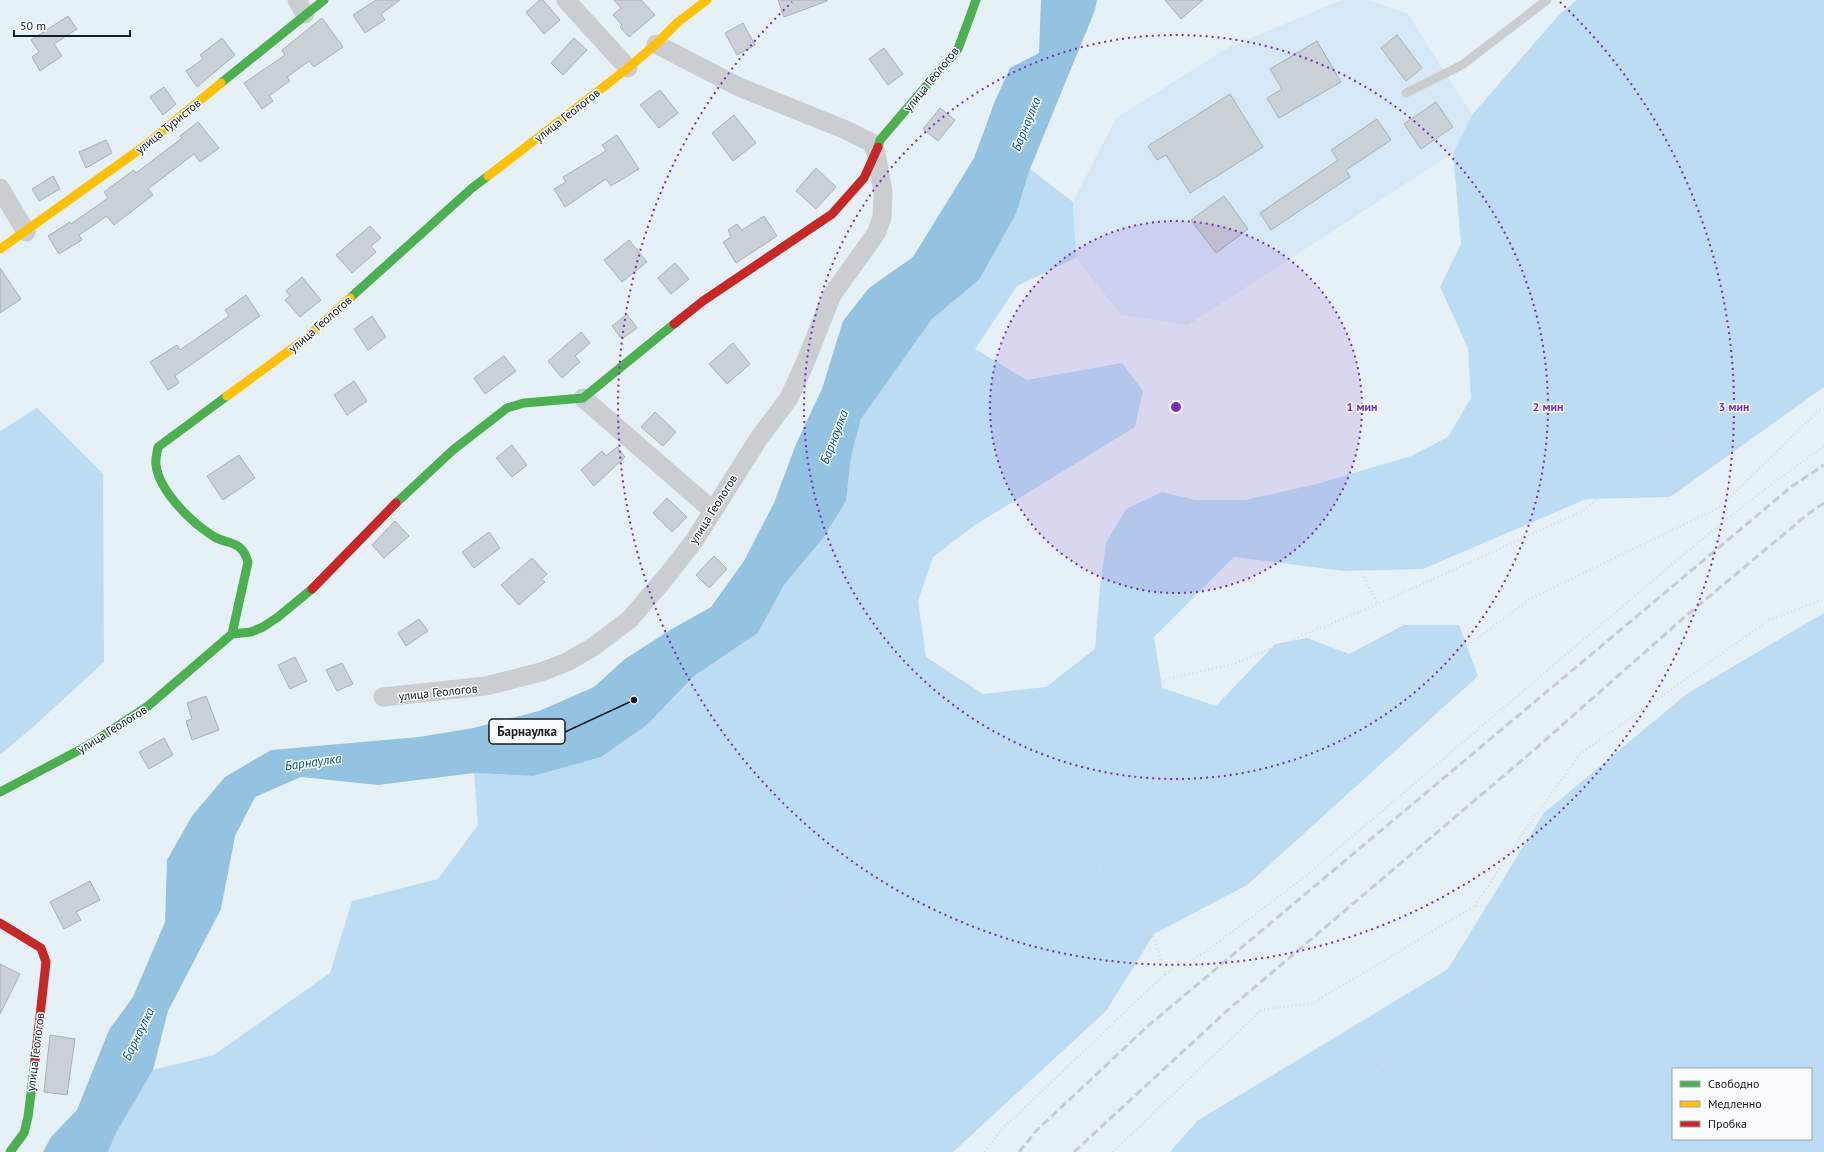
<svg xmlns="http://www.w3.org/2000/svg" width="1824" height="1152" viewBox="0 0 1824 1152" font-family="'PT Sans',sans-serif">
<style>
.built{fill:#d6e8f5}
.green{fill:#bbdcf2;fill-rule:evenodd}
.water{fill:#94c3e2}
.building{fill:#c9d1d6;stroke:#a9b1b6}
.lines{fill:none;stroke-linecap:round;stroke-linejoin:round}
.path{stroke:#d8dcde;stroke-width:2.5;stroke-dasharray:1 3;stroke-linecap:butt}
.lane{stroke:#cbced0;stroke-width:9}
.street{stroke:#cbced0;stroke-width:19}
.fast{stroke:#4caf50;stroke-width:9}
.slow{stroke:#ffc107;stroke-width:9}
.jam{stroke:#c62828;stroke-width:9}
.rail{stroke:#c9cbcd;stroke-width:3;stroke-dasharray:8 4;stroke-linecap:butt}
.ring{fill:none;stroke:#7b2cbf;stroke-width:2;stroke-dasharray:2 4}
.labels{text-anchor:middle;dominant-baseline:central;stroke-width:3;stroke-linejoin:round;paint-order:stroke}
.street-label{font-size:12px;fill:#161c21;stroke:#f8fcff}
.water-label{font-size:13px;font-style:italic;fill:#00537b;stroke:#f8fcff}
.centre{fill:#7b2cbf;stroke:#f8fcff;stroke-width:2}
.ring-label{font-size:12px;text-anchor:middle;font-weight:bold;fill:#7b2cbf;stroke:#f8fcff;stroke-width:3;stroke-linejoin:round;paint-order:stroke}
.leader{fill:none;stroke:#161c21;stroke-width:1.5}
.callout-dot{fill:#161c21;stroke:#f8fcff;stroke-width:1.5}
.callout{fill:#f8fcff;stroke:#161c21;stroke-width:1.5}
.callout-label{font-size:13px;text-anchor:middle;font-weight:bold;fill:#161c21}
</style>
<rect width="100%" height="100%" fill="#e6f0f7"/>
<path class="built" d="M1342,0H1368L1408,14L1472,115L1453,153L1188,325L1121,315L1076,258L1073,202L1116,118L1229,47Z"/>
<path class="green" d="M1577,0H1824V387L1670,497L1586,499L1423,569L1344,571L1234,557L1154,637L1162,688L1216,706L1275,644L1307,638L1349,654L1404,625H1459L1478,676L1247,885L1154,934L1106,1011L953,1152H108L116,1133L153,1070L214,1055L330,973L352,901L438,879L478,825L474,773L533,776L648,724L694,676L758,633L784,585L824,537L846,501L851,457L861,419L932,319L979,280L1016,214L1030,169L1073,202L1076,258L1017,286L975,349L1027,380L1122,363L1143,391L1135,427L975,525L933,557L918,601L926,657L983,694L1046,687L1095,649L1100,586L1106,543L1126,509L1162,492L1195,500H1245L1317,484L1411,456L1448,437L1471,398L1468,348L1440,287L1461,244L1453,153L1472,115L1558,16Z
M37,408L103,474L104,662L33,727L0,755V431Z
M1824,613V1152H1170L1197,1121L1448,969L1544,813L1688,693ZM1673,1069H1811V1139H1673Z"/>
<path class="water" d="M1041,0H1097L1095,10L1030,169L1016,214L979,280L932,319L861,419L851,457L846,501L824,537L784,585L758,633L694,676L648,724L601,757L533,776L474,773L378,785L301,777L255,797L235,836L221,909L168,1011L153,1070L116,1133L108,1152H43L51,1137L77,1110L109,1030L133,997L165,922L167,860L192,816L225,777L271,750L419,737L473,728L539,711L594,687L625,659L670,630L711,607L744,561L774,503L796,444L822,389L843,321L869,288L913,257L974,158L995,101L1010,68L1039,53Z"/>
<path class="building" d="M376,0H400L381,14L385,20L365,33L353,15Z
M540,0H543L560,20L544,34L526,12Z
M614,0H641L655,15L629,37L620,27L622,25L613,15L621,8Z
M778,0H827V1L784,17Z
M1165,0H1203L1181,19Z
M68,16L77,29L54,44L62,56L40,71L32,57L39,52L31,40Z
M322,18L343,47L314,67L309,61L287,77L290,81L269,96L273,101L262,109L244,83L285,55L282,50Z
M743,23L755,45L737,55L725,33Z
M1397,35L1422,68L1406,81L1381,48Z
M222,38L235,55L197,87L186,71L203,59L200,55Z
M574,38L587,50L563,75L551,63Z
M1317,41L1341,82L1279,118L1267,98L1282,89L1270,69Z
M884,48L903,74L888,85L869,59Z
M164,87L176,104L163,115L150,97Z
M660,90L678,113L659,128L640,105Z
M1230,94L1263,147L1190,193L1166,155L1157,160L1148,146Z
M1436,102L1453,127L1421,149L1404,124Z
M940,108L955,120L938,141L923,129Z
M734,115L756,143L733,161L712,133Z
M1377,119L1391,140L1346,170L1350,177L1271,230L1260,213L1338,160L1331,150Z
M198,122L219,148L200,162L194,154L148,189L153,195L114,225L107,216L79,235L82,240L59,254L48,236L70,222L71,224L108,198L104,192L134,170L136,173L182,138L180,136Z
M617,135L639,169L611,186L606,179L565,207L554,189L566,182L563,177L606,151L602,145Z
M106,140L112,153L86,168L79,152Z
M816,168L836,187L816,209L796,191Z
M53,176L60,189L39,201L32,189Z
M1224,196L1248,229L1216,253L1191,220Z
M764,216L777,236L736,263L723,242L731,237L728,230L737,224L742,230Z
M370,226L381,238L371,246L376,252L352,273L336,255Z
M629,240L647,262L622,282L604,260Z
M675,263L689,279L671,294L658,278Z
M0,268L21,299L0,313Z
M302,277L321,300L300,317L285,300L290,296L286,291Z
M246,295L260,316L175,376L179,383L168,390L150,362L177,345L180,350L229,316L225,310Z
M627,314L637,328L622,339L612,326Z
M372,316L386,337L368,350L354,329Z
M581,332L590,343L575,356L580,362L562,378L548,361Z
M733,343L750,364L727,384L709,364Z
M504,356L516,371L485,394L474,378Z
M354,381L367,401L347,415L334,395Z
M655,412L676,432L663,446L641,427Z
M512,445L527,465L512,477L496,458Z
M617,447L625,457L594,486L581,470L602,451L606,456Z
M239,455L255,478L223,500L207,476Z
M667,498L687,517L672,532L653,513Z
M395,521L409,536L384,558L372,545Z
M489,532L500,548L474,568L462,552Z
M714,556L727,569L709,588L696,575Z
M532,558L547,574L542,579L545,582L519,605L501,585Z
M419,619L428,631L406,646L398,633Z
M295,657L307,681L290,689L278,665Z
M342,663L353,684L337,691L326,670Z
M206,696L219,730L192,740L186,721L192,719L187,703Z
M164,738L173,755L149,769L139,752Z
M90,881L100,900L76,912L81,920L64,929L50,902Z
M0,964L20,974L0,1014Z
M50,1035L75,1039L67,1095L44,1092Z"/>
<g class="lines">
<path class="path" d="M1326,506L1378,604
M1475,906L1521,836L1580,754L1769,620L1824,599
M1165,974L1207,951L1308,874L1690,549L1765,489L1824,446
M647,1152L693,1026L758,943L851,843L898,801L952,782L1007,742L1056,712L1121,689L1234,664L1378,604L1583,511L1681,431L1768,372L1807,325L1824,316
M985,1152L1002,1129L1165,974L1143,903L1102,875L1094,839L1106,806L1209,749L1279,750L1361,725L1530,599L1720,507L1818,411L1824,408
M1113,1152L1261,1010L1313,1003L1475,906L1514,908L1537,938
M1278,1152L1537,938L1824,800"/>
<path class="lane" d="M1406,93L1462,65L1547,0"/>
<path class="street" d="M297,0L305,14
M566,0L628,68
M0,188L26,232
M583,398L712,510
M383,697L486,686L541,672L567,662L593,647L630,619L666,577L694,541L759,438L789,398L805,363L832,295L877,232L882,217L883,192L876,153L872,143L846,130L739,87L656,44"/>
<path class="fast" d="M221,83L324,0
M878,147L880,140L958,49L976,0
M350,298L472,188L488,176
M227,396L158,447C157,453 155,459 156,465C159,491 192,523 213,536C230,546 241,539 248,562L232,634
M396,503L453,450L507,408L524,403L583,398L674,324
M0,792L87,746L148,706L232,634L251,632L263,627L278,617L312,589
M10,1152L24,1133L28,1117L35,1061"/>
<path class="slow" d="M488,176L628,68L656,44L678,22L707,0
M0,249L143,147L221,83
M227,396L305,339L350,298"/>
<path class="jam" d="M674,324L703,301L832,214L864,178L878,147
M312,589L396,503
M0,923L41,948L46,962L35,1061"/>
<path class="rail" d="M1019,1152L1037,1130L1149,1025L1791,487L1824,465
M1074,1152L1229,1009L1534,750L1687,615L1808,514L1824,503"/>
</g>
<circle cx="1176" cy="407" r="186" fill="#7b2cbf" fill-opacity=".12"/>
<g class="ring">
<circle cx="1176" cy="407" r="186"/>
<circle cx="1176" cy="407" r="372"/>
<path d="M1560 2A558 558 0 1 1 792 2"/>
</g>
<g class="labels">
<g class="street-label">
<text transform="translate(931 79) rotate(-51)">улица Геологов</text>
<text transform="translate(567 115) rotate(-38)">улица Геологов</text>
<text transform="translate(168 126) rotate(-39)">улица Туристов</text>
<text transform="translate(320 324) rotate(-41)">улица Геологов</text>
<text transform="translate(713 509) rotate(-58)">улица Геологов</text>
<text transform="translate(438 692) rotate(-6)">улица Геологов</text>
<text transform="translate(112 729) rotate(-32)">улица Геологов</text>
<text transform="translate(35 1052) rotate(-83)">улица Геологов</text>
</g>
<g class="water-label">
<text transform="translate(1026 124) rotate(-68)">Барнаулка</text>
<text transform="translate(834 437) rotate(-69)">Барнаулка</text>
<text transform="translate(313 762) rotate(-8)">Барнаулка</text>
<text transform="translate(138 1034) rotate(-64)">Барнаулка</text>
</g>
</g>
<circle cx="1176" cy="407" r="6" class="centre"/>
<g class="ring-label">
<text x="1362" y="411">1 мин</text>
<text x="1548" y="411">2 мин</text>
<text x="1734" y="411">3 мин</text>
</g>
<path class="leader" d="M634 700L565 732"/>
<circle class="callout-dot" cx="634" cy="700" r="4"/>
<rect class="callout" x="489" y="719" width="76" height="25" rx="4"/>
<g class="callout-label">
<text x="527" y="736">Барнаулка</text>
</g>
<rect x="1672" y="1068" width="140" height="72" fill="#f8fcff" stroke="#9ea2a6"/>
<rect x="1680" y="1081" width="20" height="6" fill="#4caf50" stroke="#9ea2a6"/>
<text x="1708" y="1088" font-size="12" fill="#161c21">Свободно</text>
<rect x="1680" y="1101" width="20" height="6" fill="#ffc107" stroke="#9ea2a6"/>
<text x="1708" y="1108" font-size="12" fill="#161c21">Медленно</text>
<rect x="1680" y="1121" width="20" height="6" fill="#c62828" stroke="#9ea2a6"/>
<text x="1708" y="1128" font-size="12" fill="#161c21">Пробка</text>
<path d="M14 30v6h116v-6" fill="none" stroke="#161c21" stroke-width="2"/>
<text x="20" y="30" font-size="12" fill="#161c21" stroke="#f8fcff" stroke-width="3" paint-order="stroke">50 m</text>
</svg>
